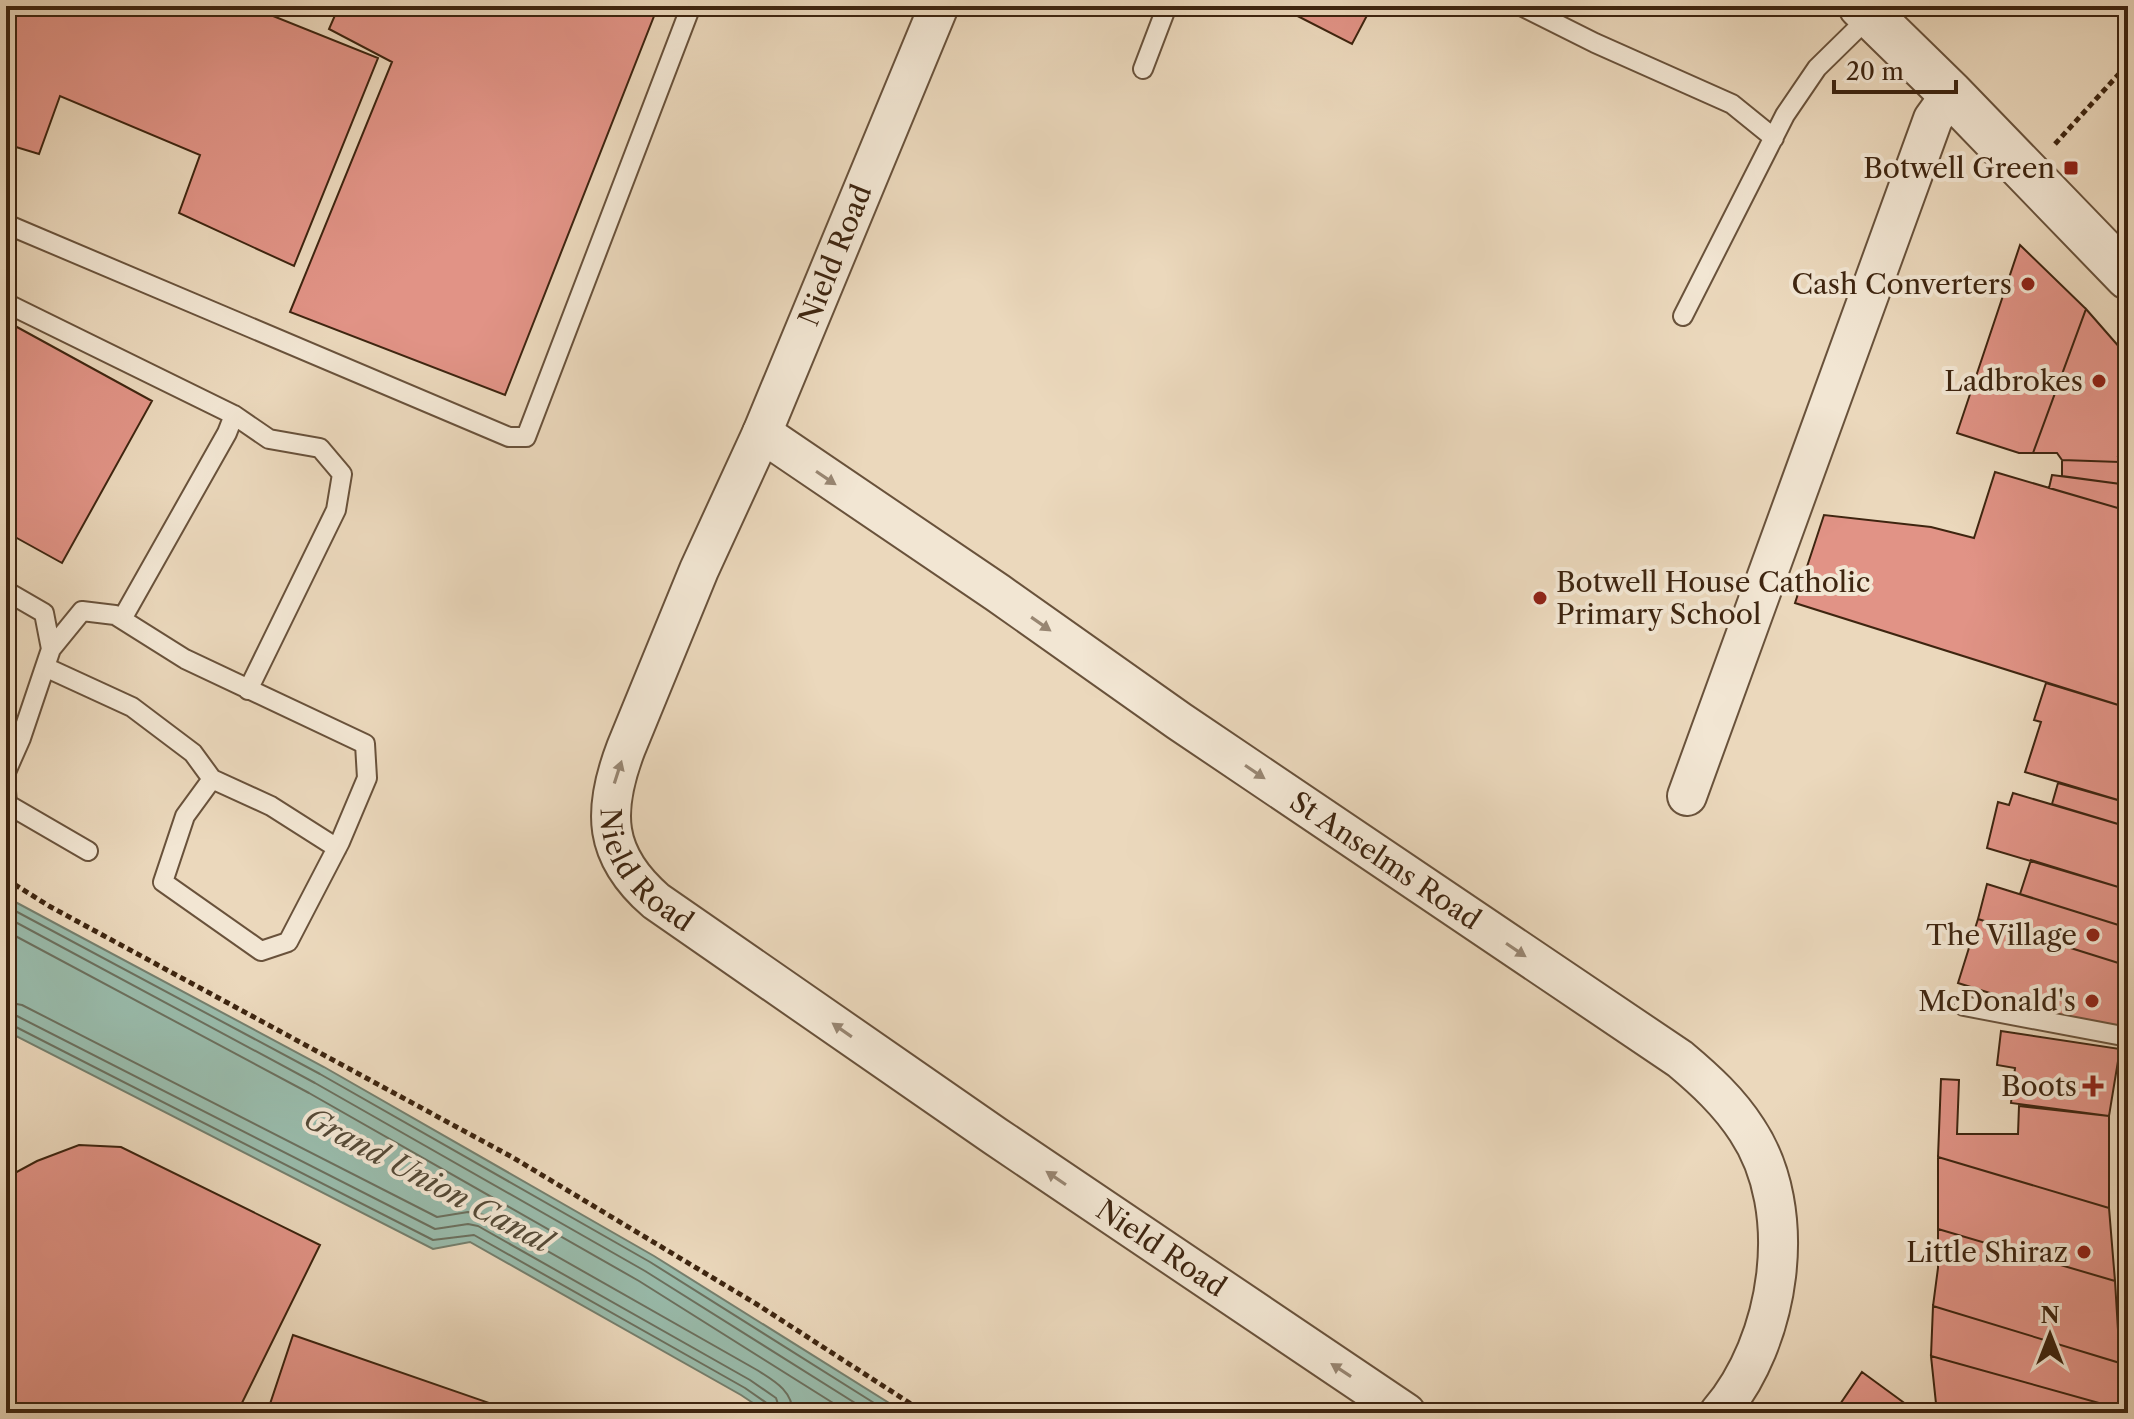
<svg xmlns="http://www.w3.org/2000/svg" width="2134" height="1419" viewBox="0 0 2134 1419" font-family="'Libre Caslon Text',serif">
<style>
.water{fill:#99bbab;stroke:#757f6d;stroke-width:2}
.lines{fill:none;stroke-linecap:round;stroke-linejoin:round}
.shore{stroke:#6c705e;stroke-width:2}
.building{fill:#e19386;stroke:#3e2510;stroke-width:2}
.service-casing{stroke:#69523b;stroke-width:22}
.minor-casing{stroke:#69523b;stroke-width:42}
.tertiary-casing{stroke:#69523b;stroke-width:48}
.path{stroke:#3e2510;stroke-width:5;stroke-dasharray:6 4;stroke-linecap:butt}
.service{stroke:#f2e6d3;stroke-width:18}
.minor{stroke:#f2e6d3;stroke-width:38}
.tertiary{stroke:#f2e6d3;stroke-width:44}
.oneway{fill:#988672}
.poi-dot{fill:#8f2418;stroke:#f2e6d3;stroke-width:3}
.labels{text-anchor:middle;dominant-baseline:central;stroke-width:8;stroke-linejoin:round;paint-order:stroke}
.poi-label{font-size:28px;fill:#3e2510;stroke:#f2e6d3;text-anchor:end}
.street-label{font-size:28px;fill:#3e2510;stroke:#f2e6d3}
.water-label{font-size:30px;font-style:italic;fill:#554a37;stroke:#f2e6d3}
</style>
<rect width="100%" height="100%" fill="#ebd8bc"/>
<filter id="stains"><feTurbulence type="fractalNoise" baseFrequency=".0025" numOctaves="4"/><feColorMatrix values="0 0 0 0 .2 0 0 0 0 .09 0 0 0 0 .02 0 0 0 .5 -.17"/></filter>
<radialGradient id="worn" r=".72"><stop offset=".6" stop-color="#630" stop-opacity="0"/><stop offset="1" stop-color="#630" stop-opacity=".3"/></radialGradient>
<path class="water" d="M6,897L324,1067L654,1256L905,1413H768L741,1395L470,1242L433,1249L6,1031Z"/>
<g class="lines">
<path class="shore" d="M6,906L320,1074L650,1262L890,1413
M6,917L315,1083L645,1271L871,1413
M6,931L309,1093L639,1281L849,1413
M6,1002L22,1005L437,1217L468,1212L484,1215L757,1370C774,1381 792,1390 793,1413
M6,1014L17,1016L435,1229L468,1224L478,1226L750,1380L776,1398L781,1413
M6,1024L12,1025L433,1240L474,1235L745,1388L768,1404L771,1413"/>
</g>
<path class="building" d="M6,6H248L378,58L294,266L179,213L200,155L60,96L39,154L6,144Z
M339,6H658L505,395L290,312L392,62L329,29Z
M1278,6H1372L1352,44Z
M2020,245L2086,309L2033,453H2019L1957,433Z
M2086,309L2128,357V457H2118L2119,462L2062,460L2057,453H2033Z
M6,321L152,401L62,563L6,532Z
M2118,457H2128V485L2062,476V460L2119,462Z
M1995,472L2128,511V708L1795,603L1824,515L1931,527L1974,538Z
M2052,475L2128,485V511L2049,488Z
M2046,683L2128,708V803L2025,772L2041,722L2034,720Z
M2058,783L2128,803V827L2052,804Z
M2013,793L2128,827V890L1987,848L1998,802L2009,805Z
M2031,860L2128,890V928L2020,894Z
M1987,884L2128,928V966L1978,919Z
M1978,919L2128,966L2121,1034L1958,983Z
M2001,1031L2120,1049L2109,1116L2011,1103L2015,1068L1997,1065Z
M1941,1079L1959,1080L1957,1134H2018L2019,1106L2109,1116V1208L1938,1157Z
M79,1145L121,1147L320,1245L237,1413H6V1183L11,1175L37,1161Z
M1938,1157L2109,1208L2115,1281L1938,1229Z
M1938,1229L2115,1281L2120,1363L1933,1306L1938,1268Z
M1933,1306L2120,1363L2124,1410L1931,1356Z
M293,1335L518,1413H267Z
M1931,1356L2124,1410V1413H1937Z
M1862,1372L1918,1413H1834Z"/>
<g class="lines">
<defs>
<path id="service" d="M1521,6L1595,43L1732,104L1774,138
M1143,69L1167,6
M6,224L509,437H526L691,6
M6,303L234,415
M1683,316L1785,115L1817,68L1870,16
M6,591L44,613L51,649L21,738L6,772
M122,619L227,433L234,415L269,439L320,448L342,474L336,510L248,690
M51,649L82,611L115,615L185,659L365,744L367,778L340,842L288,942L261,951L163,882L185,816L212,779L271,806L337,848
M45,667L132,707L193,753L212,779
M6,791L7,804L88,851
M1964,1006L2128,1037"/>
<g id="minor">
<path id="s1" d="M939,6L762,433L699,570L626,748C602,811 603,855 656,901L995,1136L1406,1413"/>
<path id="s2" d="M762,433L998,593L1179,721L1680,1059C1705,1080 1729,1102 1747,1130C1801,1211 1780,1342 1719,1413"/>
<path d="M1687,796L1933,119L1951,94"/>
</g>
<path id="tertiary" d="M1861,6L1951,94L2128,277"/>
</defs>
<use href="#service" class="service-casing"/>
<use href="#minor" class="minor-casing"/>
<use href="#tertiary" class="tertiary-casing"/>
<path class="path" d="M2055,144L2128,64
M6,879L49,906L512,1157L758,1305L925,1413"/>
<use href="#service" class="service"/>
<use href="#minor" class="minor"/>
<use href="#tertiary" class="tertiary"/>
</g>
<defs><path id="oneway-solid" d="M-6-.8H1V-3.2L6.5 0L1 3.2V.8H-6Z" transform="scale(2)"/></defs>
<g class="oneway">
<use href="#oneway-solid" transform="translate(826 478) rotate(34)"/>
<use href="#oneway-solid" transform="translate(1041 624) rotate(35)"/>
<use href="#oneway-solid" transform="translate(618 772) rotate(-72)"/>
<use href="#oneway-solid" transform="translate(1255 772) rotate(34)"/>
<use href="#oneway-solid" transform="translate(1516 950) rotate(34)"/>
<use href="#oneway-solid" transform="translate(842 1030) rotate(-145)"/>
<use href="#oneway-solid" transform="translate(1056 1178) rotate(-146)"/>
<use href="#oneway-solid" transform="translate(1341 1370) rotate(-147)"/>
</g>
<g class="poi-dot">
<rect x="2063" y="160" width="16" height="16" rx="4"/>
<circle cx="2028" cy="284" r="8"/>
<circle cx="2099" cy="381" r="8"/>
<circle cx="1540" cy="598" r="8"/>
<circle cx="2093" cy="935" r="8"/>
<circle cx="2092" cy="1001" r="8"/>
<path d="M2089 1074h8v8h8v8h-8v8h-8v-8h-8v-8h8z"/>
<circle cx="2084" cy="1252" r="8"/>
</g>
<g class="labels">
<g class="poi-label">
<text x="2055" y="168">Botwell Green</text>
<text x="2012" y="284">Cash Converters</text>
<text x="2083" y="381">Ladbrokes</text>
<text x="1556" y="582" text-anchor="start">Botwell House Catholic<tspan x="1556" dy="32">Primary School</tspan></text>
<text x="2077" y="935">The Village</text>
<text x="2076" y="1001">McDonald's</text>
<text x="2077" y="1086">Boots</text>
<text x="2068" y="1252">Little Shiraz</text>
</g>
<g class="street-label">
<text transform="translate(835 255) rotate(-68)">Nield Road</text>
<text stroke="none"><textPath href="#s2" startOffset="756">St Anselms Road</textPath></text>
<text stroke="none"><textPath href="#s1" startOffset="942">Nield Road</textPath></text>
<text stroke="none"><textPath href="#s1" startOffset="1588">Nield Road</textPath></text>
</g>
<g class="water-label">
<text transform="translate(428 1180) rotate(28)">Grand Union Canal</text>
</g>
</g>
<rect width="2134" height="1419" fill="none" stroke="#ebd8bc" stroke-width="32"/>
<rect x="8" y="8" width="2118" height="1403" fill="none" stroke="#3e2510" stroke-width="4"/>
<rect x="16" y="16" width="2102" height="1387" fill="none" stroke="#3e2510" stroke-width="2"/>
<g transform="translate(2050 1335)" stroke="#f2e6d3" stroke-width="6" paint-order="stroke">
<path d="M0-6L14 30L0 20L-14 30Z" fill="#3e2510"/>
<text y="-12" font-size="22" font-weight="bold" text-anchor="middle" fill="#3e2510">N</text>
</g>
<path d="M1834 80v12h122v-12" fill="none" stroke="#3e2510" stroke-width="4"/>
<text x="1846" y="80" font-size="24" fill="#3e2510" stroke="#f2e6d3" stroke-width="6" paint-order="stroke">20 m</text>
<rect width="100%" height="100%" filter="url(#stains)"/>
<rect width="100%" height="100%" fill="url(#worn)"/>
</svg>
